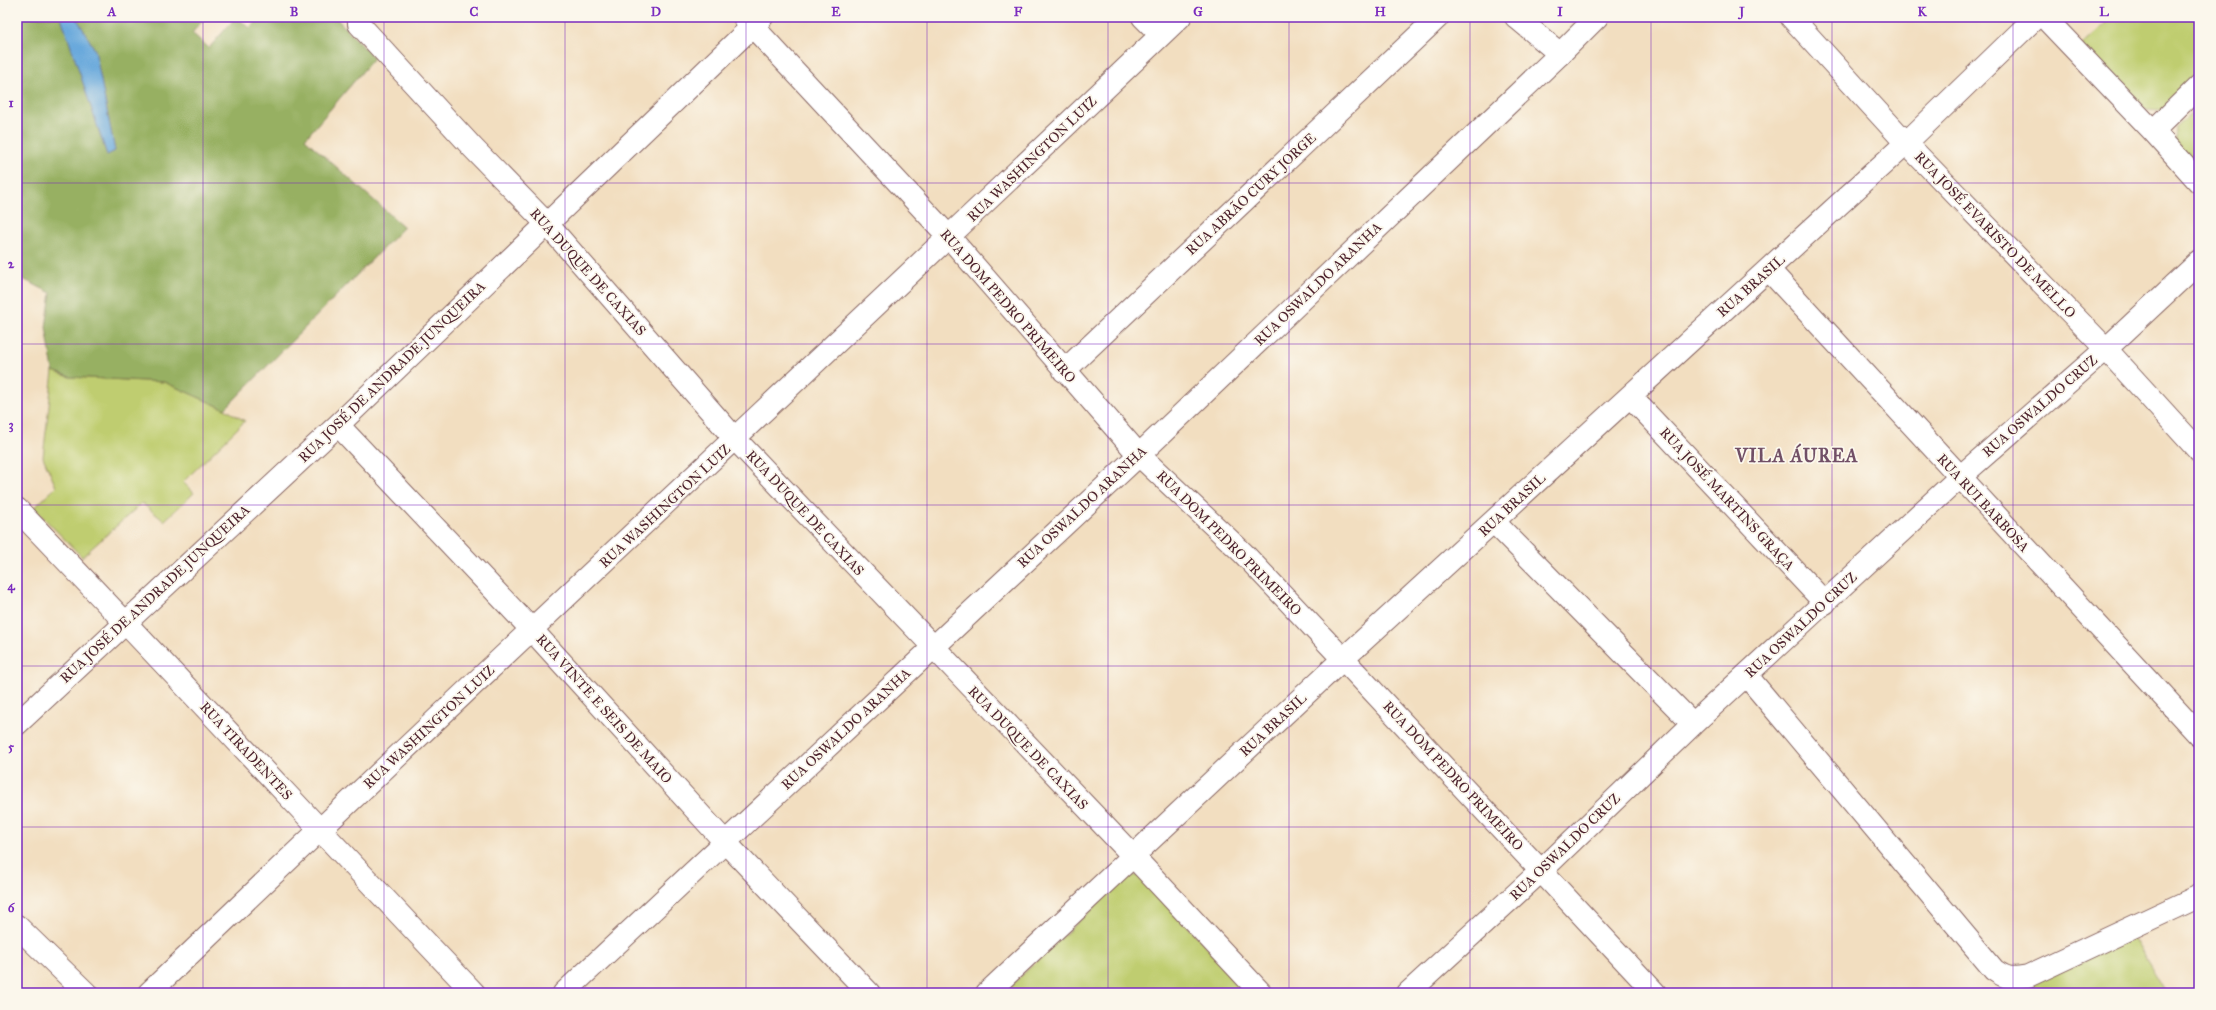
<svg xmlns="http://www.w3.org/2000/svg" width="2216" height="1010" viewBox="0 0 2216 1010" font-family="'IM FELL Great Primer',serif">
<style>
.green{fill:#bfcd6f;stroke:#84764d}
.forest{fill:#97b062;stroke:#706846}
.water{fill:#69a9dc;stroke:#5a6484}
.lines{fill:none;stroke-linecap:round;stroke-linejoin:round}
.minor-casing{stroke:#85625f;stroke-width:24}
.tertiary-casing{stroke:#85625f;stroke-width:24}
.minor{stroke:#fff;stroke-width:22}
.tertiary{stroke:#fff;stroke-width:22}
.grid{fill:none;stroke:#7b2cbf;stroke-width:1;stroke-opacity:0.55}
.labels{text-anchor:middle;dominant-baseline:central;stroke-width:3.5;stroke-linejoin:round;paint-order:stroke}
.street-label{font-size:14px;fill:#4a1f2b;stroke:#fbf7ec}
.district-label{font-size:18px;font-weight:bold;letter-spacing:1px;fill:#714f66;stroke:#fbf7ec}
.neatline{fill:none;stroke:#7b2cbf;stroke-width:1.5}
.grid-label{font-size:13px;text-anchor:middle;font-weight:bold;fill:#7b2cbf}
</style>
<rect width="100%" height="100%" fill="#fbf7ec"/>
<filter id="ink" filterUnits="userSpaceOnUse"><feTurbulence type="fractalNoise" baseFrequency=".025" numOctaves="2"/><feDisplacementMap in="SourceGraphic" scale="8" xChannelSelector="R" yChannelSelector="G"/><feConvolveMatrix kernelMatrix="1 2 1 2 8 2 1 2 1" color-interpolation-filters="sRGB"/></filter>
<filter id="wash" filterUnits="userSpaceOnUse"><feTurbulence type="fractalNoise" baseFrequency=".012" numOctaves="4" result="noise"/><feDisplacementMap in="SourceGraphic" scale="16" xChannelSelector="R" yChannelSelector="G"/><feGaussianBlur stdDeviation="0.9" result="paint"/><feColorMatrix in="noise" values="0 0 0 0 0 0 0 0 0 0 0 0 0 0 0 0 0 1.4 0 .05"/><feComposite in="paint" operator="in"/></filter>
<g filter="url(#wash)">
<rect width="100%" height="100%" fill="#f2dec0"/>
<path class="green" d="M2112,17H2199V75L2162,111L2146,110L2082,45Z
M2199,105V172L2175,145L2176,127Z
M53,371L70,377L164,382L225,409L245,421L183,482L194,493L164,521L142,503L82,557L34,508L56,487L43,457Z
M1128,875L1142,876L1249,993H1003Z
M2133,937L2166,993H2004L2007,988L2020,990Z"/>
<path class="forest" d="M17,17H61L107,155L115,151L95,50L76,17H202L204,19L192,33L209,48L236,17L250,28L259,17H338L337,19L374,58L305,139L404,227L225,409L164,382L70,377L53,371L46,327L51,293L17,276Z"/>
<path class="water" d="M61,17H76L95,50L115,151L107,155Z"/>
</g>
<g filter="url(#ink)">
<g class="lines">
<defs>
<path id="minor" d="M359,17V24L473,148L547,224L736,440L1134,857L1261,993
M744,17L950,238L1139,455
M1143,17L1161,35
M1516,17L1560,54
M1791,17L1906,143L2106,349L2199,451
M2044,17L2153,131L2199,182
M2153,131L2199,86
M1769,270L2199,735
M1064,371L1438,17
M1630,396L1825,603
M338,425L532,630L725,842L869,993
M1494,522L1693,724
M1747,676L1994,970C2007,979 2011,979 2028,976L2199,896
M17,724L338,425L762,17
M17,926L86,993
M149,993C490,665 838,344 1180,17
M1408,993L1541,871L1693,724L1960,477L2106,349L2199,262
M1655,993L1343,659L1906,143L2036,17"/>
<path id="tertiary" d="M17,509C171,669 321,832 474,993
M564,993L1139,455L1560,54L1597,17
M987,993L1343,659L1243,553L1139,455"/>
</defs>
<use href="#minor" class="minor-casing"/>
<use href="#tertiary" class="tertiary-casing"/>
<use href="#minor" class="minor"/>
<use href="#tertiary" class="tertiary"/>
</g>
</g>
<path class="grid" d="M203,17V993M384,17V993M565,17V993M746,17V993M927,17V993M1108,17V993M1289,17V993M1470,17V993M1651,17V993M1832,17V993M2013,17V993M17,183H2199M17,344H2199M17,505H2199M17,666H2199M17,827H2199"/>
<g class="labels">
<g class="street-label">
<text transform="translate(1032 159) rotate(-44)">RUA WASHINGTON LUIZ</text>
<text transform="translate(1251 194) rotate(-43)">RUA ABRÃO CURY JORGE</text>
<text transform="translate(1995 235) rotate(46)">RUA JOSÉ EVARISTO DE MELLO</text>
<text transform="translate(588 272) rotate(48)">RUA DUQUE DE CAXIAS</text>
<text transform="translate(1318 284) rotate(-44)">RUA OSWALDO ARANHA</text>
<text transform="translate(1751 286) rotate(-42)">RUA BRASIL</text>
<text transform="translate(1008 306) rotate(49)">RUA DOM PEDRO PRIMEIRO</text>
<text transform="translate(392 372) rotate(-44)">RUA JOSÉ DE ANDRADE JUNQUEIRA</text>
<text transform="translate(2040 406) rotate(-41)">RUA OSWALDO CRUZ</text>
<text transform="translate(1727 499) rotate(47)">RUA JOSÉ MARTINS GRAÇA</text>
<text transform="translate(1983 503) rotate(47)">RUA RUI BARBOSA</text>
<text transform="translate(1512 505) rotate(-43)">RUA BRASIL</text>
<text transform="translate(665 506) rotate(-43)">RUA WASHINGTON LUIZ</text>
<text transform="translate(1082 507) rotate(-43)">RUA OSWALDO ARANHA</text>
<text transform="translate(805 513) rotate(47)">RUA DUQUE DE CAXIAS</text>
<text transform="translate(1229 543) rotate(45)">RUA DOM PEDRO PRIMEIRO</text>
<text transform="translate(155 594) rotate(-43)">RUA JOSÉ DE ANDRADE JUNQUEIRA</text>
<text transform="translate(1801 625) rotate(-43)">RUA OSWALDO CRUZ</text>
<text transform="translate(604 709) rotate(48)">RUA VINTE E SEIS DE MAIO</text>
<text transform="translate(1273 725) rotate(-43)">RUA BRASIL</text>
<text transform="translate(429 727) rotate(-43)">RUA WASHINGTON LUIZ</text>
<text transform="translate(846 729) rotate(-43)">RUA OSWALDO ARANHA</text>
<text transform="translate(1028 748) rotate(46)">RUA DUQUE DE CAXIAS</text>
<text transform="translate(246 751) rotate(47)">RUA TIRADENTES</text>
<text transform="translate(1453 776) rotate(47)">RUA DOM PEDRO PRIMEIRO</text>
<text transform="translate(1565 847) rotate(-44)">RUA OSWALDO CRUZ</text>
</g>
<g class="district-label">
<text x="1797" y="456">VILA ÁUREA</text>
</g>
</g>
<rect width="2216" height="1010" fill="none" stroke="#fbf7ec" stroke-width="44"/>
<rect x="22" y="22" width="2172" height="966" class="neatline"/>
<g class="grid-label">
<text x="112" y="16">A</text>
<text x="294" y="16">B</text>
<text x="474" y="16">C</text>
<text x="656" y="16">D</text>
<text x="836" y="16">E</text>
<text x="1018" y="16">F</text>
<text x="1198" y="16">G</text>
<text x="1380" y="16">H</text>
<text x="1560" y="16">I</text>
<text x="1742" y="16">J</text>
<text x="1922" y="16">K</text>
<text x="2104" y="16">L</text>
<text x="11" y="107">1</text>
<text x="11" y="268">2</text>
<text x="11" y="429">3</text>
<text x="11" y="590">4</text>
<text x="11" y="751">5</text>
<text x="11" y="912">6</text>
</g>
</svg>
